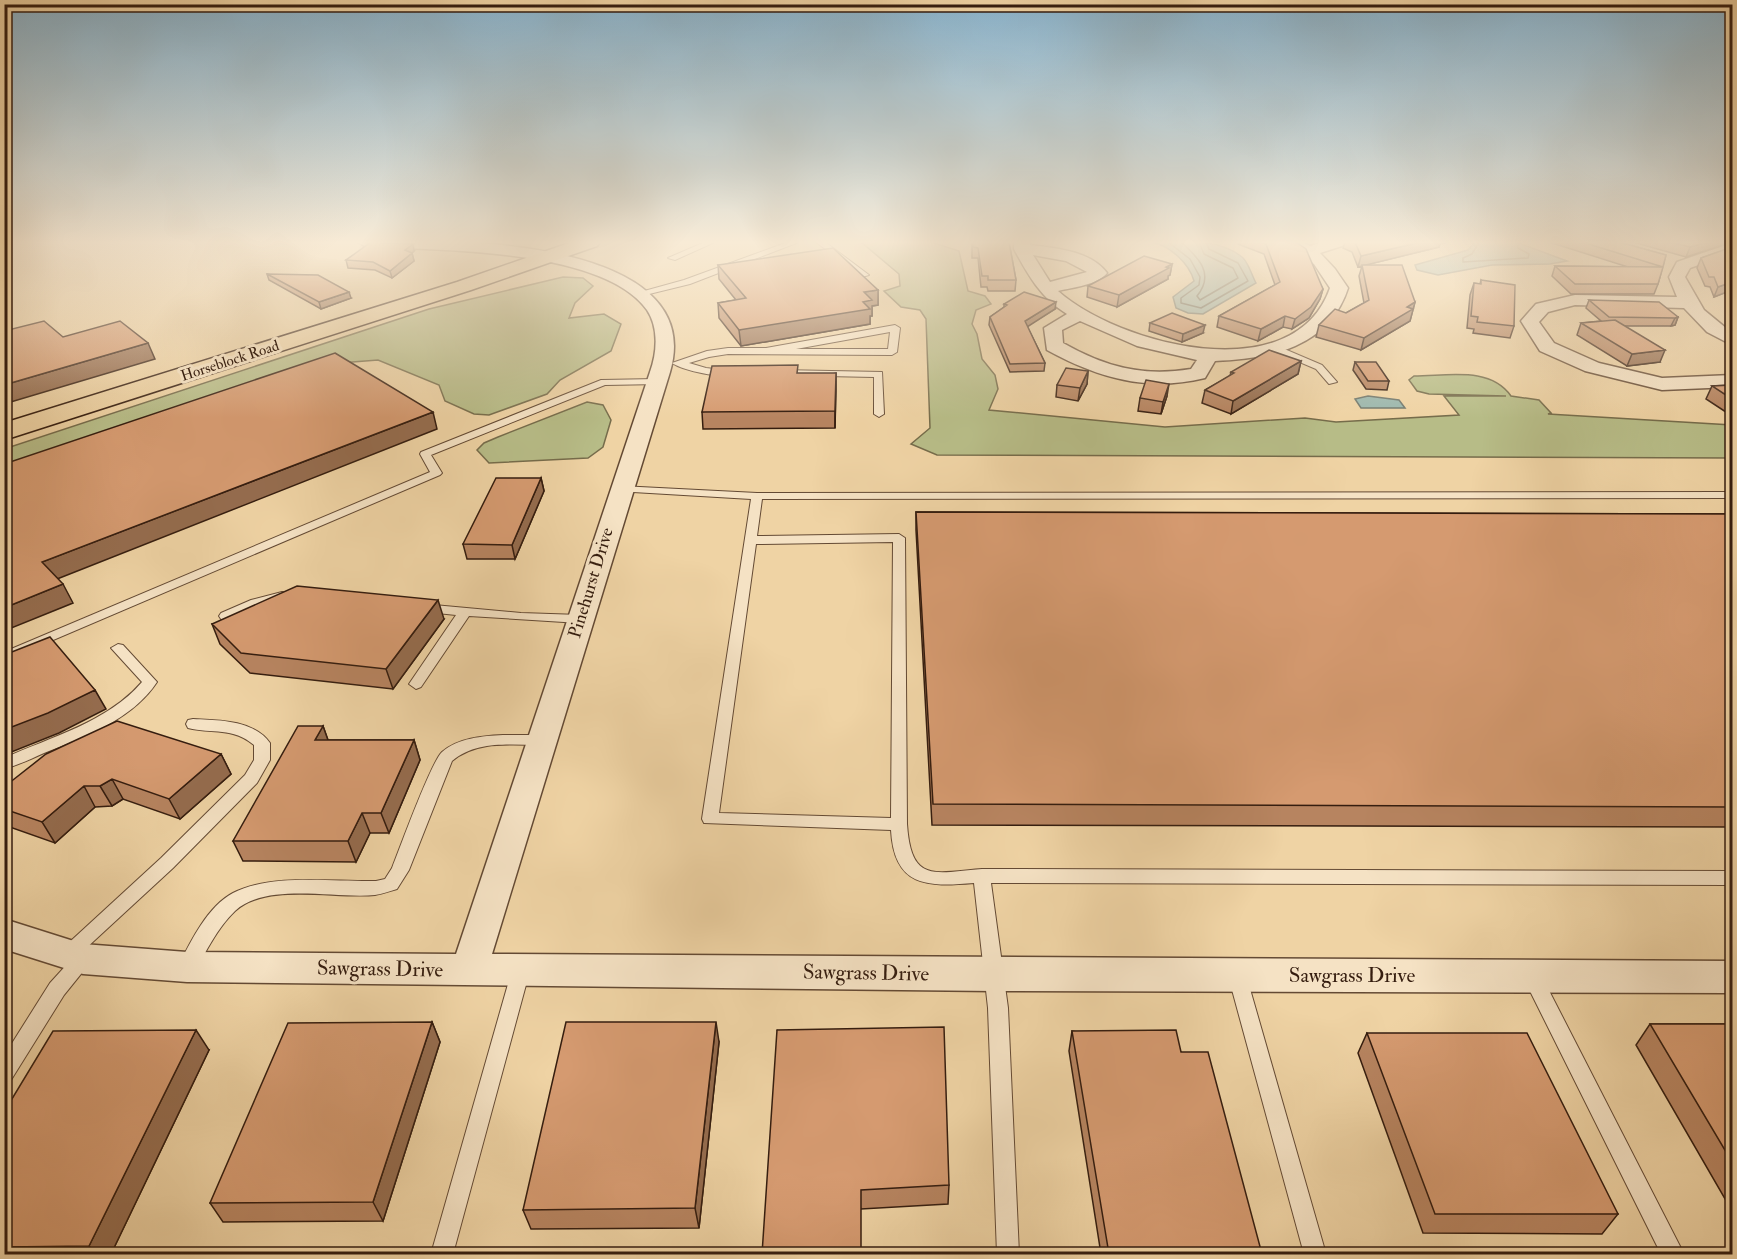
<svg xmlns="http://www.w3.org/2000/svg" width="1737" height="1259" viewBox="0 0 1737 1259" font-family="'IM FELL Double Pica',serif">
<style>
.green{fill:#b7bc87;stroke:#766c4b;stroke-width:1.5}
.water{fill:#9bb7ad;stroke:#72796e;stroke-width:1.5}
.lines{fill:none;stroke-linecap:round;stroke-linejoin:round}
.shore{stroke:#686a5e;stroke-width:1.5}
.service-casing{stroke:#644a34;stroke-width:2}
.minor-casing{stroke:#644a34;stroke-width:3}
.primary-casing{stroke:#351d0f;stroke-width:3}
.service{fill:#f5e2c4;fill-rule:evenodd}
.minor{fill:#f5e2c4;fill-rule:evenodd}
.primary{fill:#efd3a4;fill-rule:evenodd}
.wall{fill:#b78460;stroke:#351d0f;stroke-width:1.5}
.shaded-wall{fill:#956c4e;stroke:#351d0f;stroke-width:1.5}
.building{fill:#d59a70;stroke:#351d0f;stroke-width:1.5}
.labels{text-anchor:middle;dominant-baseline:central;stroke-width:6;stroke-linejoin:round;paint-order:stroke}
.far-street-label{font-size:15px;fill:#351d0f;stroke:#f5e2c4}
.street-label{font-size:18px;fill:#351d0f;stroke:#f5e2c4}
.near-street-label{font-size:21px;fill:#351d0f;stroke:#f5e2c4}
</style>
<rect width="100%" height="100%" fill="#efd3a4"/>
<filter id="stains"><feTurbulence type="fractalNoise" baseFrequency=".00333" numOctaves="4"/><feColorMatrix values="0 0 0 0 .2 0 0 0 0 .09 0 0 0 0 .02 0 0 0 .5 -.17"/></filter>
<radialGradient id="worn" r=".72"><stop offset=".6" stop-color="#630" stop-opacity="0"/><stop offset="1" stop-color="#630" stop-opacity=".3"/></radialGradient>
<path class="green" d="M861,242H931L959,251L968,291L985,296L991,304L976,310L972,324L977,334L982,359L995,375L998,389L989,410L1165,427L1305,418L1336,422L1459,415L1444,396H1506L1429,394L1417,391L1409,380L1414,376C1448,376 1490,366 1511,396L1539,400L1551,413L1548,414L1732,425V458L937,455L911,444L930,428L926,319L920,310L901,307L884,291L900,286L899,274Z
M563,277L583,278L593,286L575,303L569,318L604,314L621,324L611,351L560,380L547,394L489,415L474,414L445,401L439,385L378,360L314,365L5,466L4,449L429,309Z
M587,402L603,405L611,420L603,447L588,458L489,463L477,450L484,443L498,437Z"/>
<path class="water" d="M1152,242C1180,242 1220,237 1243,258C1249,264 1252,276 1256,283L1203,314L1188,313L1176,308L1173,297L1194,281C1189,263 1170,246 1152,242Z
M1475,242H1516L1567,261L1550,264L1492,265L1438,275L1417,270L1415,265L1468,250Z
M1368,396L1399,400L1405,408H1361L1355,399Z"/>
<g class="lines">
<path class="shore" d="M1168,242L1190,259L1200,277L1199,285L1181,298V303L1201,308L1248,281L1238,263L1209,249L1206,242
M1181,242C1199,258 1215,274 1197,296L1200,300L1238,278L1233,268L1204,254L1199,242
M1479,242L1472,254L1463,258V262L1528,258L1529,254L1518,248L1517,242"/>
<defs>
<path id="service" d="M705,242H715L675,260L668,258Z
M788,242H799L690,284L641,296L637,293L684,280Z
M816,242H825L869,275L862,277Z
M895,325L900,328L897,352L892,355L728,354L709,357L689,363L706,368L731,371L733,373C723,380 682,370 672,363L707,351L728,348H766ZM890,332L888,349H796Z
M1269,345H1275L1322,365L1337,382L1329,384L1316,369L1269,349Z
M780,370L882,372L884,414L879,417L874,414V377L777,375V371Z
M657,379L660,380V384L605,385L431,455L442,473L440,475L4,661V652L430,472L420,454L421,452L601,380Z
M620,486L757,493L1732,492V498L762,499L757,536L899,534L905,538L907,824C911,883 933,873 982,869L1732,871V885L991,883L1008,1008L1019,1254H997L988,1008L974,883C927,887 894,887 891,830L704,823L702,819L751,499L616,491L614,489ZM893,542L891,818L719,813L756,544Z
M282,592L287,593L289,596L287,599C274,602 229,621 221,619L219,616L221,613L251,600Z
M423,604L521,613L580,615L587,619L580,623L469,616L421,687L416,689L409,684L456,615L418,611L416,608L418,605Z
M118,644L123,645L157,682C132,720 84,737 44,753C31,759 18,765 4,769V758C51,737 108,722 142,682L111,648Z
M193,719C218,720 254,720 270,743V760L257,783L173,868L83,951L89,954L92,959L89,964L64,995L11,1080L4,1083V1056L50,983L70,961L62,959L59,954L62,949L161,858L245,775L254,760V745C233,727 212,734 188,728L186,724L188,720Z
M503,735H541L546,736L549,740L546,744L541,745C510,745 477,740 452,761L409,870L397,889C390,891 382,894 375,895C335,899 266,882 235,911C217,928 206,952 194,972L187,975L180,972L178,967C190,942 208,906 233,893C271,873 334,882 376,881L385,879L392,868C400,848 431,762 442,752C458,738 482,736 503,735Z
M521,962L528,965L530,970L453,1254H431L512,970L514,965Z
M1237,967L1244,969L1246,975L1326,1254H1304L1228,975L1230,969Z
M1532,969L1539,971L1684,1254H1661L1523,977L1525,971Z"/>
<path id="minor" d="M358,242C438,237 710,236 670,372L492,954L1732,961V993L994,991L187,982L83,974L4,949V919L83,944L187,952L456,954L650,372C657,353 659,328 647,310C603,248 436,250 366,247Z
M1014,242H1030V245C1055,248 1091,251 1107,273C1097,285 1074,287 1058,291C1119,345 1294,391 1330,288L1314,264L1284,242H1303L1310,246L1323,242H1347L1345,245L1320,253L1335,269L1348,288C1329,347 1271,359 1215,361L1205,378C1147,392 1098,378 1047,350L1044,328L1067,314C1041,298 1028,275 1014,249ZM1033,255L1066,261L1087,272L1050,282ZM1080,321L1137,346L1197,360L1191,369C1143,377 1105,367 1063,343L1062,330Z
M1732,243V253L1690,268L1685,277L1704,310L1732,333V345L1707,332L1684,308L1575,305L1548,312L1539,322L1554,343L1599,363L1662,378L1732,375V387L1662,390L1585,371L1540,351L1521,321L1536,304L1575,295L1677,297L1669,277L1677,262Z"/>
<path id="primary" d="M572,242H600L597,246L471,290L4,440V423L457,282Z"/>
</defs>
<use href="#service" class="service-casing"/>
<use href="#minor" class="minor-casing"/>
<use href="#primary" class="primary-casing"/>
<use href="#service" class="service"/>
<use href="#minor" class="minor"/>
<use href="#primary" class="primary"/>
</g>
<path class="wall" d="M972,242H1009L1016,280L1015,291H988L987,287H981L978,258H972Z
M1239,242H1296L1323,289L1320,299L1309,318L1292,329L1283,327L1258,341L1217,327L1219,316L1275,285L1264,254L1238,244Z
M1345,242H1448L1440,244L1439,247L1365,265L1415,302L1410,321L1361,350L1316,337L1319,325L1346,313L1364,303L1359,276L1362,266L1358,267L1352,252L1343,248Z
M1549,242H1619L1666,255L1658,284L1654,294H1571L1552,276L1555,266L1628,267Z
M1633,242H1732L1686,257Z
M1732,247V290L1714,297L1710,287L1705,286L1697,268L1701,258Z
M414,251L412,253L414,261L392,278L375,270L348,268L346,260Z
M1172,264L1170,275L1168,276V279L1117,307L1087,297L1088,286Z
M718,265L878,290V305L872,306V316H870V324L741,346L719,318L718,303L736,300L719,279Z
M267,274L351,298L321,309L269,280Z
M1481,280L1514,326L1510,338L1473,333L1474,329L1467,328L1470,295L1474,283L1480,284Z
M1589,300L1678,317L1675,325L1671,326H1625L1660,362L1627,366L1577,335L1581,323L1601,321L1586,308Z
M1004,304L1055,309L1027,326L1045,363L1044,371L1010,372L989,325L990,317L1004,307Z
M1150,323L1203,333L1182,342L1149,331Z
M1301,361L1298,374L1231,414L1202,403L1205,390L1230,376L1231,372Z
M1355,362L1389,381L1387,390L1366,389L1353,370Z
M1088,371L1087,384L1078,401L1056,397L1057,385Z
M836,373L835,428L703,429L702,412Z
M1732,385V416L1706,399L1712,386Z
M1167,396L1161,414L1138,411L1140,398Z
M541,478L544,491L515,559H467L463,544Z
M916,512L1732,514V827L932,825L916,530Z
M444,619L393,689L250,673L220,644L212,624Z
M323,726L328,740H414L420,760L389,833H370L356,862L243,861L233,841Z
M221,754L231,774L180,819L123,799L112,806L95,807L55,843L4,825V787Z
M432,1022L440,1042L383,1221L223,1222L210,1203Z
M1650,1024H1732V1211L1636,1045Z
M777,1030L949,1185L948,1204L861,1209Z
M1072,1031L1181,1052L1262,1254H1101L1069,1051Z
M1367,1033L1618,1214L1602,1234L1423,1233L1358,1053Z
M719,1042L699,1228L531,1229L523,1210Z
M209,1050L111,1254H4V1112Z"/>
<path class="shaded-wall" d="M1421,242H1448L1440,244L1439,247L1358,267L1361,256Z
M1707,242H1732L1686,257L1690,247Z
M413,244L414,251L407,257L405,250Z
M412,253L414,261L392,278L390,271Z
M1172,264L1170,275L1168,276V279L1117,307L1119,295Z
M1732,282V290L1714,297L1718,287Z
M1323,289L1320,299L1309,318L1292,329L1295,319Z
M878,290V305L872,306V316H870V324L741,346L739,330L864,292Z
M349,292L351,298L321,309L319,302Z
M1056,302L1055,309L1024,329L1025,321Z
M1415,302L1410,321L1361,350L1364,338L1407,307Z
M1285,316L1283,327L1258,341L1261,329Z
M1678,317L1675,325L1671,326L1675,318Z
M1205,325L1203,333L1182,342L1183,334Z
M148,343L155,359L4,404V385Z
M1665,350L1660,362L1627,366L1632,354Z
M1301,361L1298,374L1231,414L1233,401Z
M1088,371L1087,384L1078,401L1080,388Z
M836,373V390L835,428V411Z
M1169,384L1167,396L1161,414L1163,402Z
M433,412L437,429L52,581L42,562Z
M541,478L544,491L515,559L512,545Z
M63,584L73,603L4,631V608Z
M438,600L444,619L393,689L386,669Z
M95,690L106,709L59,733L4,755V730Z
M323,726L330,746L315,740Z
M414,740L420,760L389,833L381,813Z
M221,754L231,774L180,819L169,799Z
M112,779L123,799L112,806L100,786Z
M84,786L95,807L55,843L42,822Z
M362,813L370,833L356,862L348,841Z
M432,1022L440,1042L383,1221L373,1202Z
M716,1022L719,1042L699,1228L695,1208Z
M196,1030L209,1050L111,1254H97L89,1246Z"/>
<path class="building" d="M371,242L413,244L405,250L412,253L390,271L373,262L346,260Z
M973,242H1009L1016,280H988V276H982L978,248L973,247Z
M1259,242H1296L1306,249L1323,289L1311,307L1295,319L1285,316L1261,329L1219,316L1280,282L1266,244Z
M1355,242H1421L1361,256Z
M1582,242H1619L1666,255L1663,267Z
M1670,242H1707L1690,247Z
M1732,247V282L1718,287L1714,277H1709L1701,258Z
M833,248L878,290L864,292L872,300L863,302L870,309L739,330L718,303L746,298L718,265Z
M1144,256L1172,264L1166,267L1169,268L1119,295L1088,286Z
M1362,265H1402L1415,302L1407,307L1413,309L1364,338L1319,325L1335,309L1346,313L1369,300Z
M1555,266L1663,267L1658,284H1575Z
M267,274L318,275L349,292L319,302Z
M1481,280L1515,285L1514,326L1477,322L1478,317L1471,316L1474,283L1481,284Z
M1024,292L1056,302L1025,321L1045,363L1010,364L990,317L1007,305L1004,304Z
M1589,300L1659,302L1678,317L1675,318L1609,317Z
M1172,313L1205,325L1183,334L1150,323Z
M1615,320L1665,350L1632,354L1581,323Z
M44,321L63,337L120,321L148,343L4,385V331Z
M1269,350L1301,361L1233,401L1205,390L1234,373L1231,372Z
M335,353L433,412L42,562L63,584L4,608V464Z
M1355,362H1376L1389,381H1368Z
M798,365L797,373H836L835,411L702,412L712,366Z
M1066,368L1088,371L1080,388L1057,385Z
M1146,380L1169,384L1163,402L1140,398Z
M1732,385V399L1712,386Z
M496,478H541L512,545L463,544Z
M916,512L1732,514V807L933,804Z
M297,586L438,600L386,669L241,653L212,624Z
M50,637L95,690L48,713L4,730V655Z
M117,721L221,754L169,799L112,779L100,786H84L42,822L4,809V787L46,754Z
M298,726H323L315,740H414L381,813H362L348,841H233Z
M432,1022L373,1202L210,1203L288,1023Z
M566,1022H716L695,1208L523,1210Z
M1650,1024H1732V1162Z
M944,1027L949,1185L861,1190V1254H762L777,1030Z
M196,1030L89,1246L4,1247V1112L53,1031Z
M1176,1030L1181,1052H1208L1262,1254H1109L1072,1031Z
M1367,1033H1527L1618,1214H1435Z"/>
<linearGradient id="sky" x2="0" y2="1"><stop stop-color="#89b5d0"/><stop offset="0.58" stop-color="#f8ebd6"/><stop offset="1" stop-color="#f8ebd6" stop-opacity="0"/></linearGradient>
<rect width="1737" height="418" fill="url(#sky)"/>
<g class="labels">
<g class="far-street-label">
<text transform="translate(230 361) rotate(-18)">Horseblock Road</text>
</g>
<g class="street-label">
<text transform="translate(591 583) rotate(-73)">Pinehurst Drive</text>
</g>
<g class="near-street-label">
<text transform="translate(380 969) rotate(1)">Sawgrass Drive</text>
<text transform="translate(866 973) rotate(1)">Sawgrass Drive</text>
<text x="1352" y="975">Sawgrass Drive</text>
</g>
</g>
<rect width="1737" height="1259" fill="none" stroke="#efd3a4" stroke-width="24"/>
<rect x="6" y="6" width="1725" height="1247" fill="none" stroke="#351d0f" stroke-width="3"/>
<rect x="12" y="12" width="1713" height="1235" fill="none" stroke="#351d0f" stroke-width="1.5"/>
<rect width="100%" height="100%" filter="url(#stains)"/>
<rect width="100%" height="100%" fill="url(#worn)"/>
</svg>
